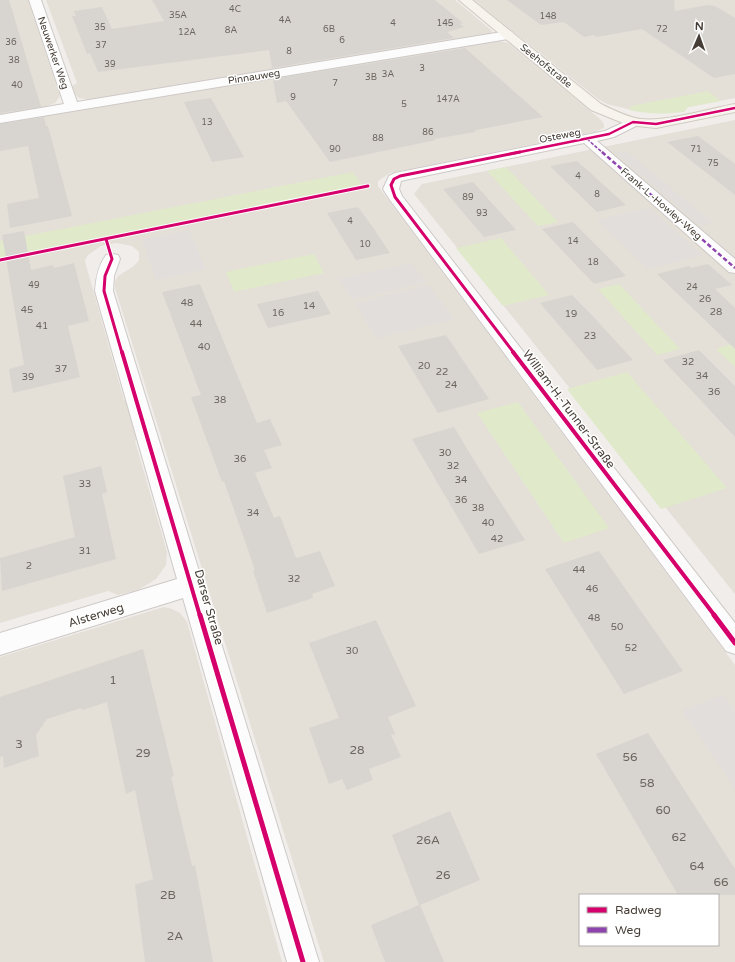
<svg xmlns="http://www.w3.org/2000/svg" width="735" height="962" viewBox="0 0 735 962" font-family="'Varela Round',sans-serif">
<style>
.residential{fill:#e4dfd7;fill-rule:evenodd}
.green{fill:#e0eaca}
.parking{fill:#e2dedb}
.building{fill:#d8d5d1}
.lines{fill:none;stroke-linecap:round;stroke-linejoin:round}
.street-casing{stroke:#cdc9c6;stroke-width:2}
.secondary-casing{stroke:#d0cac1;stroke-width:2}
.street{fill:#fdfcfc;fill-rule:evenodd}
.secondary{fill:#f7f4ee;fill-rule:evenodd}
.quiet-far1{stroke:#8e44ad;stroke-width:1.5;stroke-dasharray:3.5 1.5;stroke-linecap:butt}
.quiet{stroke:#8e44ad;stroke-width:2.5;stroke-dasharray:4.5 2.5;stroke-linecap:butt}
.cycleway-far3-casing{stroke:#fff;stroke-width:4}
.cycleway-far2-casing{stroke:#fff;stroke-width:5}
.cycleway-far1-casing{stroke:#fff;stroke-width:6}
.cycleway-casing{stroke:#fff;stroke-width:8}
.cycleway-far3{stroke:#d6006c;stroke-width:2.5}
.cycleway-far2{stroke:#d6006c;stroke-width:3}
.cycleway-far1{stroke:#d6006c;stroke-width:4}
.cycleway{stroke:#d6006c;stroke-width:5}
.labels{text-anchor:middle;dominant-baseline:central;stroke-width:3;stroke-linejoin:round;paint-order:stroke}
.far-number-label{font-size:9px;fill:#6c655e}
.far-street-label{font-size:10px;fill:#463e36;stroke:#fff}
.number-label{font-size:10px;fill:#6c655e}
.street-label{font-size:12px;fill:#463e36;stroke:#fff}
.near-number-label{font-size:12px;fill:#6c655e}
</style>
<rect width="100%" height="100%" fill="#f0edea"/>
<path class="residential" d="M0,0H28L60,96L55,103L41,108L0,115Z
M46,0H455L491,30L492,32L490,34L91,100L79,98L75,94L72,86L77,83Z
M474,0H735V98L688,107L684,112L664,113L636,111L607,104L598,99Z
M492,41H499L508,43L600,119L604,124V128L594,132L390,173L378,181V186L735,665V962H324L115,288V282L118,276L134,266L139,260V252L132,246L116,243L101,246L88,255L85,260L86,265L124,400L126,401L137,439L135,441L167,552L166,565L156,579L138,590L118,595L108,591L0,623V122ZM580,895H718V945H580Z
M735,120V594L414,194L422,184Z
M164,607L172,609L180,613L187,622L282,962H0V657Z"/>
<path class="green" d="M708,91L721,101L688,107L685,111C667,115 647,114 629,110L631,106Z
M506,167L558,222L538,226L487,171Z
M353,172L362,185L0,258V241Z
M501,238L549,295L503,306L456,248Z
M314,254L324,273L234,292L226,272Z
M619,284L680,349L657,355L598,289Z
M735,343V367L716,349Z
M627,372L727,488L661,509L567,389Z
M518,402L609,528L564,543L477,413Z"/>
<path class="parking" d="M626,151L713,223L701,226L615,153Z
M649,208L703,255L648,269L597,220Z
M189,230L206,269L156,280L142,240Z
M411,263L426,282L352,300L339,279Z
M429,285L454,319L376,338L355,303Z
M723,695L735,711V788L682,711Z"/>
<path class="building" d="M0,0H9L41,107L0,113Z
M152,0H435L463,23L460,24L464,27L447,32L454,38L272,68L269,50L98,72L90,53L87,54L72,16H76L74,11L102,7L112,29L164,21Z
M507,0H674L675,11L708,5L715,6L735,18V74L714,78L642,29L596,37L594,35L584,37L564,22L541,25Z
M465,48L543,117L476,130L475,132L434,139L436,140L330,162L286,101L277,103L273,79Z
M211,98L244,157L212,162L184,102Z
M44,117L46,126H48L72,216L10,228L7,204L39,198L28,146L0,151V124Z
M698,136L735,164V195L667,142Z
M577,161L626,205L597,212L550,166Z
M473,182L482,192L516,230L484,237L443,189Z
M358,207L374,229L390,253L356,260L327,213Z
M573,222L604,253L626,276L594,284L542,229Z
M24,231L31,270L53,265L54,268L74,263L89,321L68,326L80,377L13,393L9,369L24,365L2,235Z
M708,264L732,285L715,289L735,308V349L657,274L689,266L691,268Z
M200,284L257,423L270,419L282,445L264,450L272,468L255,473L274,518L280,516L296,558L320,551L335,586L312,594L313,598L267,613L253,571L255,570L224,481L222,482L191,397L201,395L162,292Z
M318,291L331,314L268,328L257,304Z
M572,295L589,312L633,360L597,370L540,303Z
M446,335L489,399L438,413L398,346Z
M699,350L735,386V437L663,360Z
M454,427L478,467L525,540L479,554L412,439Z
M101,466L107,492L102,494L116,559L2,591L0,558L75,537L63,476Z
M599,551L652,627L683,671L624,694L545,569Z
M376,620L416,706L388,717L395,734L391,735L401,757L369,769L373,780L347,790L342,779L329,784L309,728L339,718L309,643Z
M143,649L174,776L171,777L192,866L195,865L213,962H145L135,885L153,879L135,790L126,794L107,702L82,710L81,708L47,719L36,735L39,756L4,768L3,756L0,757V697Z
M648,733L735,869V895H678L596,754Z
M450,811L480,880L420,905L444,962H385L371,925L419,905L392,835Z"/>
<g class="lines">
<defs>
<path id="street" d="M29,0H41L77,102L508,31L512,32L514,35L512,38L508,39L0,123V115L64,104Z
M633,118L638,119L640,122L638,125L614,137L597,141L735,259V273L729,272L584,143L405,180L401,181L399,189L402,196L735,623V654L726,651L390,200L383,189L389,176L395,173L605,131Z
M112,254L118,255L120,259L114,276L113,291L319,962H287L183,598L0,655V633L177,579L95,291C96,278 98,266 106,255Z"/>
<path id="secondary" d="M459,0H472L601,104C611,109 623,115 635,118C660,124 708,109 735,104V112L656,128L628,125L591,110Z"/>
</defs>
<use href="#street" class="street-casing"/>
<use href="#secondary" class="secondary-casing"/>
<use href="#street" class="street"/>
<use href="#secondary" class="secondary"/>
<path class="quiet-far1" d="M587,139L603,153"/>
<path class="quiet" d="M602,152L735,268"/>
<defs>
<path id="cycleway-far3" d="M515,153L609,134L633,122L656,124L735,108"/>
<path id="cycleway-far2" d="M106,239L112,259L105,276L104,291L122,353
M0,260L368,186
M514,353L395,197L391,185L394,179L400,176L520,152"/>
<path id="cycleway-far1" d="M122,352L200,616
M513,352L715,616"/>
<path id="cycleway" d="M200,615L303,962
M714,615L735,643"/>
</defs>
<use href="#cycleway-far3" class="cycleway-far3-casing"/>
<use href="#cycleway-far2" class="cycleway-far2-casing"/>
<use href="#cycleway-far1" class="cycleway-far1-casing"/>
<use href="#cycleway" class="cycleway-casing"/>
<use href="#cycleway-far3" class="cycleway-far3"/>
<use href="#cycleway-far2" class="cycleway-far2"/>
<use href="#cycleway-far1" class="cycleway-far1"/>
<use href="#cycleway" class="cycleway"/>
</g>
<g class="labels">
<g class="far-number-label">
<text x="235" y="9">4C</text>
<text x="178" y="15">35A</text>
<text x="548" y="16">148</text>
<text x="285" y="20">4A</text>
<text x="393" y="23">4</text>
<text x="445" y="23">145</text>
<text x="100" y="27">35</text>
<text x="329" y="29">6B</text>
<text x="662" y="29">72</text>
<text x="231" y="30">8A</text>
<text x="187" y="32">12A</text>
<text x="342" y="40">6</text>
<text x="11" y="42">36</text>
<text x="101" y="45">37</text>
<text x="289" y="51">8</text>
<text x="14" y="60">38</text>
<text x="110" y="64">39</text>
<text x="422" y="68">3</text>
<text x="388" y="74">3A</text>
<text x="371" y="77">3B</text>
<text x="335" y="83">7</text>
<text x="17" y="85">40</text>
<text x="293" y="97">9</text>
<text x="448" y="99">147A</text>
<text x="404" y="104">5</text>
<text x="207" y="122">13</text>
<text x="428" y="132">86</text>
<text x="378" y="138">88</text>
<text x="335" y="149">90</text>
<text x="696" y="149">71</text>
<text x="713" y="163">75</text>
<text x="578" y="176">4</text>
<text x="597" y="194">8</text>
<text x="468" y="197">89</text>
<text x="482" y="213">93</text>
<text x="350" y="221">4</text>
<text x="573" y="241">14</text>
<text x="365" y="244">10</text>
<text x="593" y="262">18</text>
<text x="34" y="285">49</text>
<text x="692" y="287">24</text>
</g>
<g class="far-street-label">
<text transform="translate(53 53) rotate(71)">Neuwerker Weg</text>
<text transform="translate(546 66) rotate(39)">Seehofstraße</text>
<text transform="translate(254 77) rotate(-9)">Pinnauweg</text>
<text transform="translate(560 136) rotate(-11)">Osteweg</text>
<text transform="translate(661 204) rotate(41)">Frank-L.-Howley-Weg</text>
</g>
<g class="number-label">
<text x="705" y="299">26</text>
<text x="187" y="303">48</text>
<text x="309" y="306">14</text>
<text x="27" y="310">45</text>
<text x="716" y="312">28</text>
<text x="278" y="313">16</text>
<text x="571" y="314">19</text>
<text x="196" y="324">44</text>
<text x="42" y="326">41</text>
<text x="590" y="336">23</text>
<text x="204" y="347">40</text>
<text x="688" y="362">32</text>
<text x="424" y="366">20</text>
<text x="61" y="369">37</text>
<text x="442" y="372">22</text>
<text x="702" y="376">34</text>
<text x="28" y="377">39</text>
<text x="451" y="385">24</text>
<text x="714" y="392">36</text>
<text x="220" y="400">38</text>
<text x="445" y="453">30</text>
<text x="240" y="459">36</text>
<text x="453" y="466">32</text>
<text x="461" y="480">34</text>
<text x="85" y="484">33</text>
<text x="461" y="500">36</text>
<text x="478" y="508">38</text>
<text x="253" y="513">34</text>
<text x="488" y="523">40</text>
<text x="497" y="539">42</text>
<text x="85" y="551">31</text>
<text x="29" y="566">2</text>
<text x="579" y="570">44</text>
<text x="294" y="579">32</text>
<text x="592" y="589">46</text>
<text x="594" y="618">48</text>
<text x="617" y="627">50</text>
<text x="631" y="648">52</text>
<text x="352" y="651">30</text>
</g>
<g class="street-label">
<text transform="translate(569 409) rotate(53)">William-H.-Tunner-Straße</text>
<text transform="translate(209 607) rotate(74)">Darser Straße</text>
<text transform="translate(96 615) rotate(-17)">Alsterweg</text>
</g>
<g class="near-number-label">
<text x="113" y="680">1</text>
<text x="19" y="744">3</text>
<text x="357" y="750">28</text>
<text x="143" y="753">29</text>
<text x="630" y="757">56</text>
<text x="647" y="783">58</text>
<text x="663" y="810">60</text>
<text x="679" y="837">62</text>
<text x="428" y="840">26A</text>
<text x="697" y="866">64</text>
<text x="443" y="875">26</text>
<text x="721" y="882">66</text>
<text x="168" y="895">2B</text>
<text x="175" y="936">2A</text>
</g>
</g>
<rect x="579" y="894" width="140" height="52" fill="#ffffff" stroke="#b5b2af"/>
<rect x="587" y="907" width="20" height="6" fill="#d6006c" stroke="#b5b2af"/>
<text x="615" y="914" font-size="12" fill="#463e36">Radweg</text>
<rect x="587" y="927" width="20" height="6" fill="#8e44ad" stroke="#b5b2af"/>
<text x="615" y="934" font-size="12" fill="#463e36">Weg</text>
<g transform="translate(699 36) rotate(2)" stroke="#ffffff" stroke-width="3" paint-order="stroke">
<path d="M0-3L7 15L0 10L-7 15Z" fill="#463e36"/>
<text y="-6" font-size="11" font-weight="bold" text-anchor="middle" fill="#463e36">N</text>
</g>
</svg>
